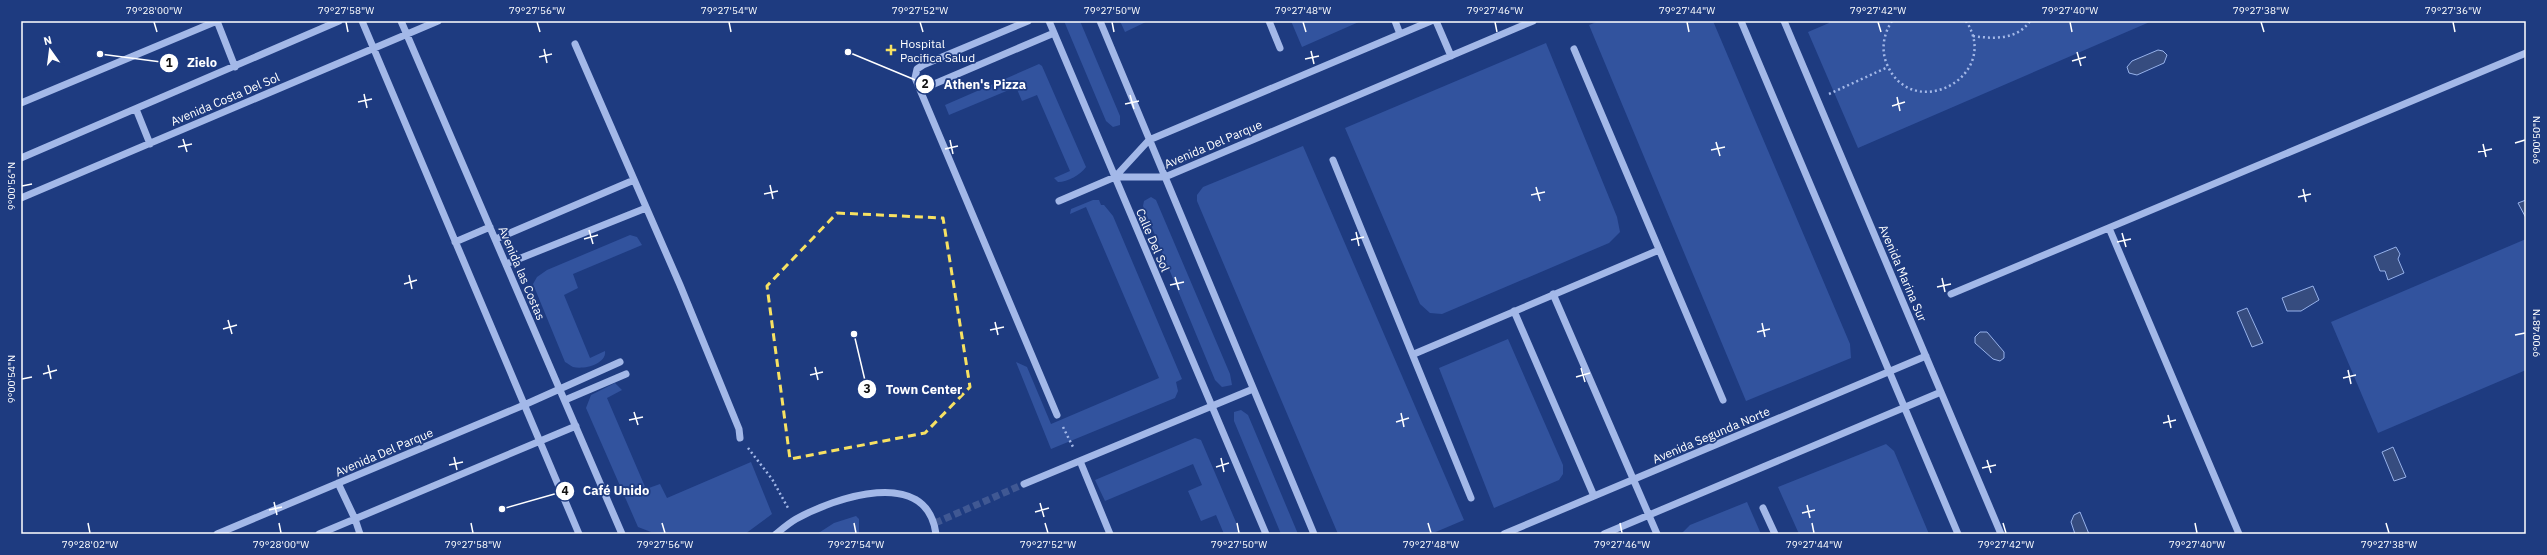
<svg xmlns="http://www.w3.org/2000/svg" width="2547" height="555" viewBox="0 0 2547 555" font-family="'IBM Plex Sans',sans-serif">
<style>
.green{fill:#32539e}
.water{fill:#364c7f;stroke:#96b1ea}
.lines{fill:none;stroke-linecap:round;stroke-linejoin:round}
.minor-tunnel{stroke:#405893;stroke-width:7;stroke-dasharray:7 3.5;stroke-linecap:butt}
.path{stroke:#a3b8e8;stroke-width:2.5;stroke-dasharray:2 3;stroke-linecap:butt}
.minor{stroke:#a3b8e8;stroke-width:7}
.marked{fill:none;stroke:#f7e162;stroke-width:3;stroke-dasharray:8 5;stroke-linejoin:round}
.ticks{fill:none;stroke:#fff;stroke-width:1.5}
.poi-dot{fill:#f7e162;stroke:#1e3b80;stroke-width:1.5}
.labels{text-anchor:middle;dominant-baseline:central;stroke-width:3.5;stroke-linejoin:round;paint-order:stroke}
.poi-label{font-size:12px;fill:#fff;stroke:#1e3b80;text-anchor:start}
.street-label{font-size:12px;fill:#fff;stroke:#1e3b80}
.leader{fill:none;stroke:#fff;stroke-width:1.5}
.callout-dot{fill:#fff;stroke:#1e3b80;stroke-width:1.5}
.mark-label{font-size:12px;text-anchor:middle;font-weight:bold;fill:#111}
.callout-label{font-size:13px;text-anchor:middle;font-weight:bold;fill:#fff;stroke:#1e3b80;stroke-width:3.5;stroke-linejoin:round;paint-order:stroke}
.neatline{fill:none;stroke:#fff;stroke-width:1.5}
.ticks-label{font-size:10px;text-anchor:middle;fill:#fff}
</style>
<rect width="100%" height="100%" fill="#1e3b80"/>
<path class="green" d="M1064,21H1080L1120,116V125L1113,127L1106,121Z
M1120,21H1148L1125,32Z
M1291,21H1361L1302,47Z
M1599,21H1713L1850,344L1851,358L1746,401L1589,25Z
M1829,21H2152L1858,148L1808,32L1829,23Z
M1546,43L1617,217L1620,232L1609,243L1442,314L1430,313L1420,304L1345,128Z
M1039,64L1042,66L1086,167C1080,175 1068,182 1058,182L1054,178L1070,171L1037,95L1022,101L1016,87L949,115L945,105Z
M1303,146L1464,520L1431,534H1338L1197,201V195L1203,187Z
M1151,197L1156,200L1230,374L1232,385L1222,387L1215,380L1143,206L1144,201Z
M1093,200H1099L1101,205H1104L1113,216L1182,379L1176,382L1178,391L1175,398L1051,449L1016,362L1027,367L1051,424L1159,378L1086,207L1070,214L1071,209Z
M630,235L637,237L642,245L573,274L578,288L564,295L590,358L605,351C607,364 584,370 573,367C571,366 567,363 565,362L533,284L537,277L547,270Z
M2526,239V370L2378,433L2331,322Z
M1508,339L1563,465V474L1559,480L1494,508L1439,368Z
M615,383L622,390L607,398L646,489L660,484L667,498L751,462L772,514L745,534H670L651,532L638,527L586,408L591,395Z
M1241,410L1248,415L1298,534H1281L1234,421V412Z
M1195,438L1201,440L1241,534H1224L1216,515L1201,521L1188,491L1202,485L1193,464L1105,501L1095,480Z
M1886,444L1894,451L1929,534H1799L1778,487Z
M1747,502L1761,534H1681L1690,525Z
M856,516L859,519V534H817L834,523Z"/>
<path class="water" d="M2158,50L2163,51L2167,55L2164,63L2137,75L2129,73L2127,67L2132,61Z
M2526,200V218L2518,203Z
M2396,247L2400,254L2398,259L2404,273L2388,280L2385,271H2380L2374,256Z
M2313,286L2319,300L2301,311H2287L2282,298Z
M2247,308L2263,343L2252,347L2237,312Z
M1980,332H1987L2004,352V358L2000,361L1993,359L1975,343V337Z
M2393,447L2406,477L2394,481L2382,452Z
M2080,512L2089,534H2075L2071,522L2074,515Z"/>
<g class="lines">
<path class="minor-tunnel" d="M935,523L1024,484"/>
<path class="path" d="M1892,21C1884,33 1881,48 1886,62C1910,125 2003,77 1966,21
M1973,36C1994,39 2017,40 2030,21
M1829,94L1888,67
M1063,427L1074,449
M748,448L772,479L788,508"/>
<path class="minor" d="M217,21L235,67
M362,21L579,534
M401,21L622,534
M1028,21L923,65L917,69L915,78L1057,415
M1049,21L1266,534
M1100,21L1314,534
M1269,21L1280,48
M1395,21L1400,34
M1436,21L1451,56
M1741,21L1958,534
M1784,21L2001,534
M575,44L680,285L739,429L740,438
M1574,49L1723,400
M920,90L1054,33
M21,103L217,21
M136,109L150,144
M21,158L339,21
M1333,160L1471,498
M1115,177L1149,140L1431,21
M21,198L438,21
M1059,201L1115,177H1165L1533,21
M2109,228L2239,534
M496,239L634,180
M455,242L490,227
M506,264L646,208
M1553,294L1657,534
M1951,294L2526,53
M1514,311L1594,496
M1414,354L1659,250
M565,400L626,374
M1080,461L1110,534
M338,483L355,519L360,534
M1024,484L1253,389
M1763,508L1775,534
M217,534L524,405L620,362
M319,534L576,426
M776,534C782,529 789,523 796,519C834,498 927,465 936,534
M1504,534L1926,356
M1604,534L1941,392"/>
</g>
<path class="marked" d="M837,213L943,218L970,387L925,433L790,459L767,286Z"/>
<path class="ticks" d="M154,22L157,32M346,22L348,32M537,22L540,32M729,22L731,32M920,22L923,32M1112,22L1114,32M1303,22L1306,32M1495,22L1497,32M1687,22L1689,32M1878,22L1881,32M2070,22L2072,32M2261,22L2264,32M2453,22L2455,32M544,49L547,63M1311,51L1314,64M2077,52L2081,66M539,57L552,54M1305,59L1319,56M2072,61L2086,57M364,94L367,108M1130,95L1134,109M1897,97L1900,111M358,102L372,99M1125,104L1139,101M1892,106L1905,102M183,139L187,152M950,140L953,154M1716,142L1720,156M2515,143L2525,140M2483,144L2486,157M178,147L192,144M945,149L958,146M1711,150L1725,147M2478,152L2492,149M770,185L773,199M22,186L32,184M1536,187L1540,201M2303,189L2306,202M764,194L778,191M1531,195L1545,192M2298,197L2311,194M589,230L593,244M1356,232L1359,246M2122,233L2126,247M584,239L598,235M1351,240L1364,237M2117,242L2131,239M409,275L412,289M1175,277L1179,290M1942,278L1945,292M404,284L417,280M1170,285L1184,282M1937,287L1951,284M228,320L232,334M995,322L998,335M1762,323L1765,337M223,329L237,325M990,330L1004,327M1757,332L1770,329M2515,335L2525,333M48,365L51,379M815,367L818,380M1581,368L1585,382M2348,370L2351,384M43,374L57,370M810,375L823,372M1576,377L1590,373M2343,378L2356,375M22,379L32,377M634,412L638,425M1401,413L1404,427M2168,415L2171,428M629,420L643,417M1396,422L1409,418M2163,423L2176,420M454,457L457,470M1221,458L1224,472M1987,460L1991,473M449,465L463,462M1216,467L1229,463M1982,468L1996,465M274,502L277,515M1040,503L1044,517M1807,505L1810,518M269,510L282,507M1035,512L1049,508M1802,513L1815,510M88,523L90,533M279,523L281,533M471,523L473,533M662,523L665,533M854,523L856,533M1045,523L1048,533M1237,523L1239,533M1428,523L1431,533M1620,523L1622,533M1812,523L1814,533M2003,523L2006,533M2195,523L2197,533M2386,523L2389,533"/>
<path class="poi-dot" d="M889 44h4v4h4v4h-4v4h-4v-4h-4v-4h4z"/>
<g class="labels">
<g class="poi-label">
<text x="900" y="43">Hospital<tspan x="900" dy="14">Pacifica Salud</tspan></text>
</g>
<g class="street-label">
<text transform="translate(225 99) rotate(-23)">Avenida Costa Del Sol</text>
<text transform="translate(1213 144) rotate(-23)">Avenida Del Parque</text>
<text transform="translate(1153 240) rotate(67)">Calle Del Sol</text>
<text transform="translate(522 273) rotate(67)">Avenida las Costas</text>
<text transform="translate(1903 273) rotate(67)">Avenida Marina Sur</text>
<text transform="translate(1711 435) rotate(-23)">Avenida Segunda Norte</text>
<text transform="translate(384 452) rotate(-23)">Avenida Del Parque</text>
</g>
</g>
<path class="leader" d="M100 54L169 63M848 52L925 84M854 334L867 389M502 509L565 491"/>
<g class="callout-dot">
<circle cx="100" cy="54" r="4"/>
<circle cx="848" cy="52" r="4"/>
<circle cx="854" cy="334" r="4"/>
<circle cx="502" cy="509" r="4"/>
<circle cx="169" cy="63" r="10"/>
<circle cx="925" cy="84" r="10"/>
<circle cx="867" cy="389" r="10"/>
<circle cx="565" cy="491" r="10"/>
</g>
<g class="mark-label">
<text x="169" y="67">1</text>
<text x="925" y="88">2</text>
<text x="867" y="393">3</text>
<text x="565" y="495">4</text>
</g>
<g class="callout-label">
<text x="202" y="67">Zielo</text>
<text x="985" y="89">Athen's Pizza</text>
<text x="924" y="394">Town Center</text>
<text x="616" y="495">Café Unido</text>
</g>
<rect width="2547" height="555" fill="none" stroke="#1e3b80" stroke-width="44"/>
<g transform="translate(50 50) rotate(346)" stroke="#1e3b80" stroke-width="3" paint-order="stroke">
<path d="M0-3L7 15L0 10L-7 15Z" fill="#ffffff"/>
<text y="-6" font-size="11" font-weight="bold" text-anchor="middle" fill="#ffffff">N</text>
</g>
<rect x="22" y="22" width="2503" height="511" class="neatline"/>
<g class="ticks-label">
<text x="154" y="14">79°28'00"W</text>
<text x="346" y="14">79°27'58"W</text>
<text x="537" y="14">79°27'56"W</text>
<text x="729" y="14">79°27'54"W</text>
<text x="920" y="14">79°27'52"W</text>
<text x="1112" y="14">79°27'50"W</text>
<text x="1303" y="14">79°27'48"W</text>
<text x="1495" y="14">79°27'46"W</text>
<text x="1687" y="14">79°27'44"W</text>
<text x="1878" y="14">79°27'42"W</text>
<text x="2070" y="14">79°27'40"W</text>
<text x="2261" y="14">79°27'38"W</text>
<text x="2453" y="14">79°27'36"W</text>
<text transform="translate(2536 140) rotate(-90)" y="4">9°00'50"N</text>
<text transform="translate(11 186) rotate(-90)" y="4">9°00'56"N</text>
<text transform="translate(2536 333) rotate(-90)" y="4">9°00'48"N</text>
<text transform="translate(11 379) rotate(-90)" y="4">9°00'54"N</text>
<text x="90" y="548">79°28'02"W</text>
<text x="281" y="548">79°28'00"W</text>
<text x="473" y="548">79°27'58"W</text>
<text x="665" y="548">79°27'56"W</text>
<text x="856" y="548">79°27'54"W</text>
<text x="1048" y="548">79°27'52"W</text>
<text x="1239" y="548">79°27'50"W</text>
<text x="1431" y="548">79°27'48"W</text>
<text x="1622" y="548">79°27'46"W</text>
<text x="1814" y="548">79°27'44"W</text>
<text x="2006" y="548">79°27'42"W</text>
<text x="2197" y="548">79°27'40"W</text>
<text x="2389" y="548">79°27'38"W</text>
</g>
</svg>
